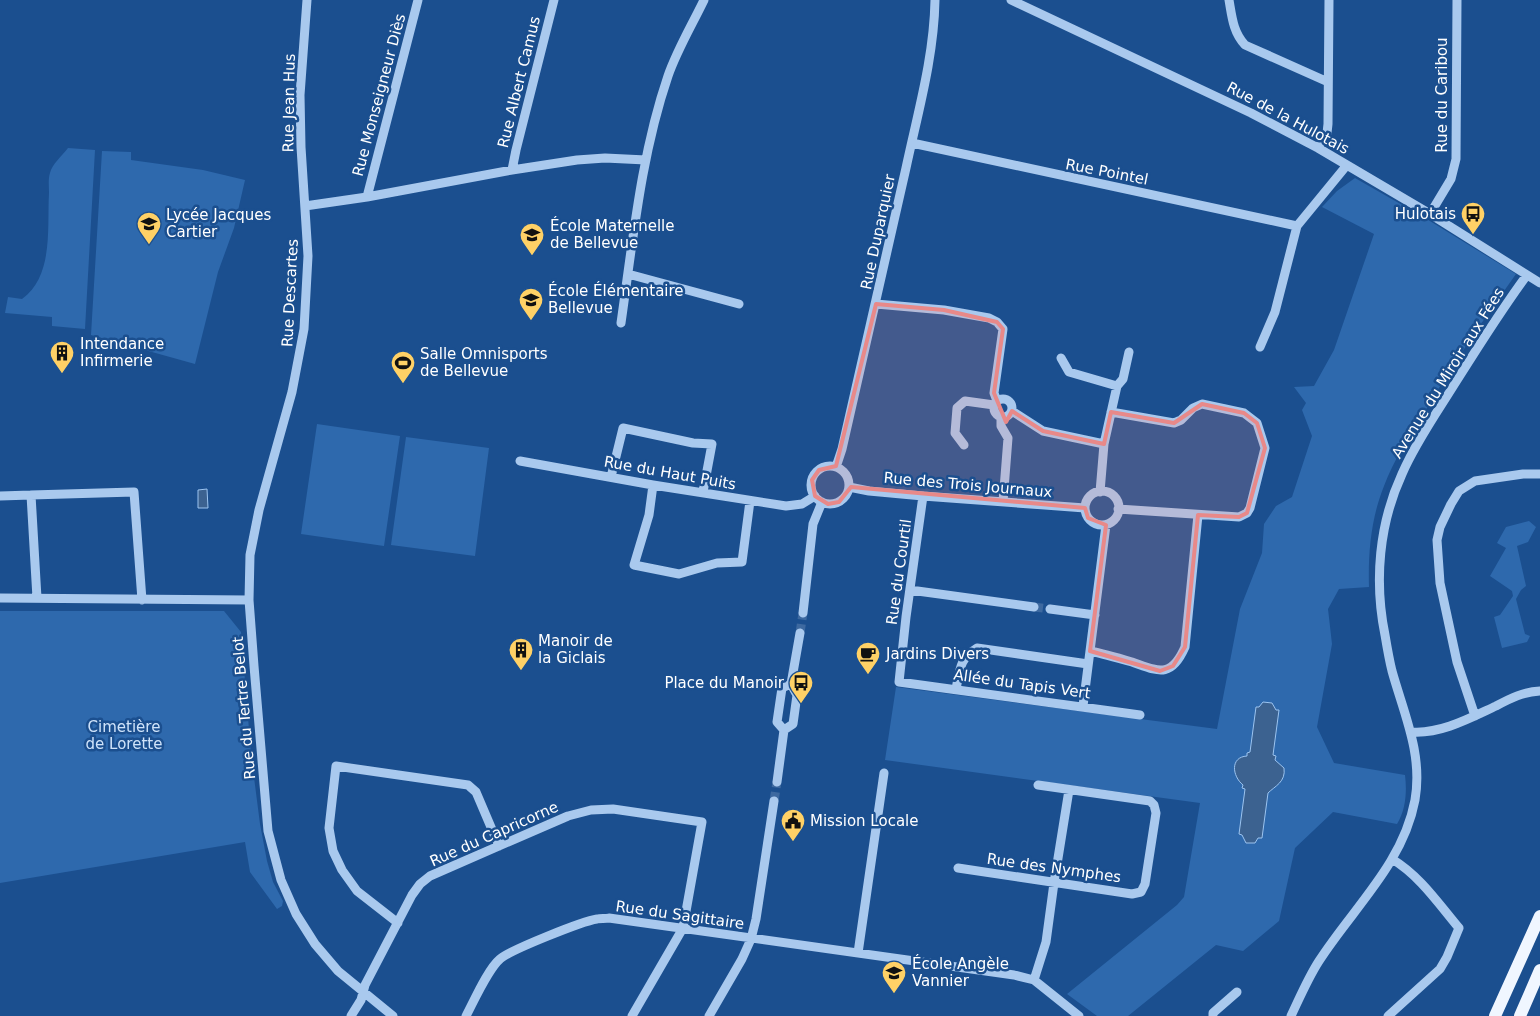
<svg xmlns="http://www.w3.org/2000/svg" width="1540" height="1016" viewBox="0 0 1540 1016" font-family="'DejaVu Sans',sans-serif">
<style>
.green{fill:#2e69ad}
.water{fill:#3c6290;stroke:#9cc4f0}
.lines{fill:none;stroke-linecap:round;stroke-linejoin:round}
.minor-tunnel{stroke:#3d69a0;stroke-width:9;stroke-dasharray:9 4.5;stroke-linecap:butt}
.minor{stroke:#a9c9ee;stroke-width:9}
.major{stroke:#f0f6ff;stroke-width:12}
.marked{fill:#e88989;fill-opacity:0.2;stroke:#e88989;stroke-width:4;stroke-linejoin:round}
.labels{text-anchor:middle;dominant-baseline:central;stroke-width:5;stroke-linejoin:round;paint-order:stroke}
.street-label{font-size:15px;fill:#fff;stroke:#1b4f8f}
.poi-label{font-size:15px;fill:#fff;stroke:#1b4f8f;text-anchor:start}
.park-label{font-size:15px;fill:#cfe3fa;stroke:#1b4f8f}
</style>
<rect width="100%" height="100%" fill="#1b4f8f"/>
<path class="green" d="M68,148L95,150L85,329L52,326V317L5,313L8,297L22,299C54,276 47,227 49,193C49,187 48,179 50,173C52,164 62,156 68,148Z
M102,151L131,152V160L203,170L245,180L234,228L218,272L195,364L91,335Z
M1355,178L1425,218L1516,274C1484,319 1452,365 1424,413C1409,436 1394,460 1384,486C1371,518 1368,553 1369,587L1339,589L1328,609L1332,644L1317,727L1334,763L1405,775C1407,791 1406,810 1397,824L1333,812L1295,848L1279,921L1243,951L1216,945L1128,1016H1097L1067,994L1177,905L1184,897L1200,803L885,760L896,687L1217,729L1240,609L1262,553L1264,524L1276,506L1292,497L1312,436L1302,410L1306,403L1294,387L1314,386L1334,350L1374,234L1322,207L1337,191Z
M317,424L400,436L384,546L301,534Z
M406,437L489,448L475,556L391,545Z
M1529,521L1536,527L1528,542L1517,546L1526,586L1521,590L1516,599L1525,634L1530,636L1527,642L1502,648L1494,617L1500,615L1513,596L1512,591L1490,576L1506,548L1497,543L1506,527Z
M0,611H224L241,632L251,754L260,824L267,861L273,882L283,901L282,906L277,909L250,872L245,842L0,883Z"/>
<path class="water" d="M207,489L208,508H198V490Z
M1263,702L1272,703L1276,710H1279L1273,755L1276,756L1275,760L1284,768C1286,782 1275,786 1268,793L1262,838H1258L1255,843H1246L1242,835L1239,834L1245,789L1242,788L1243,785C1232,776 1230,757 1247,756V753L1250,752L1256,707H1259Z"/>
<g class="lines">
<path class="minor-tunnel" d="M1034,607L1050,609
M800,633L803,613
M774,801L777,782"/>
<path class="minor" d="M307,0L300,95L301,147L308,256L304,329L292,392L259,510L250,555L249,600L254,666L268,831L281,880L296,914L315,944L338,971L393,1016
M1011,0L1251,113L1318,148L1430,214L1540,283
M1229,0C1232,17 1233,32 1245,45L1328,82
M912,143L1297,226
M1318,148L1327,133L1328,124L1329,0
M512,170L516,150L554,0
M367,197L418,0
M305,206L367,197L512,170L577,160L605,158L646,160
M1430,214L1451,179L1456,159L1457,0
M628,274L739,304
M876,304L944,310L989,318L997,322L1003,329L994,393L997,401
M621,323C633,240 641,155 668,76C677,50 692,25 704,0
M1260,347L1275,312L1297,226L1347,165
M1061,358L1069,372L1117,386
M994 408a9 9 0 1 1 18 0a9 9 0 1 1-18 0Z
M1012,411L1043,431L1104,444
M1111,412L1174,423L1181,420L1193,408L1202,404L1244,413L1257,423L1265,448L1250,508L1247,513L1239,517L1118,509
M1001,417V426L1008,438L1003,502
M964,445L955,433L957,408L965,401L994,405
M520,461L653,485L786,506L802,504L815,496
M811 485a19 19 0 1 1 38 0a19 19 0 1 1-38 0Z
M836,467L842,449C864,355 885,261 906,168C918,112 934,57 935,0
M611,477L623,428L693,443L712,444L703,492
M653,485L649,515L634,565L679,574L717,563L742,562L750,501
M849,487L869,491L923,496L1085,508
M1085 508a17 17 0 1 1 34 0a17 17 0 1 1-34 0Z
M1100,492L1104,444L1117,386L1123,379L1129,352
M0,496L31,495
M923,496L906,617L899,682L1140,715
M910,590L1034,607
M0,598L249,600
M37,598L31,495L134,492L142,600
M1050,609L1095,615
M803,613L813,524L822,502
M1090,651C1104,654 1118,658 1132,662C1158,671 1171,679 1185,647L1198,515
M956,689C960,670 959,659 977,648L1088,664
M1083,706L1106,525
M1475,716L1457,662L1440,583L1437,540L1440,527L1451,504L1459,491L1475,481L1523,474H1540
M784,730L793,724L797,695L791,684L800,633
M784,730L777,722L782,688L791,684
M1412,732C1441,734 1470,718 1496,706C1511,698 1523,692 1540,691
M777,782L784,730
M958,868L1132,894L1141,892L1145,884L1156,813L1154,805L1150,801L1038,785
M398,923L357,891L342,870L333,851L329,828L336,766L468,785L476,792L499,846
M858,953L884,773
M1034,980L1046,942L1054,883L1069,790
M351,1016L361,1000L365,985L412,895L420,884L430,876L568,816L591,810L613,809L702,822L683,928L632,1016
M466,1016C474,1001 488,969 500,959C510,950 583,921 597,919C601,918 605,919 609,918L1014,975L1034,980L1079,1016
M709,1016L742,959L751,939L756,919L774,801
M1213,1016V1013L1237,992
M1291,1016C1300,997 1308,978 1319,961C1353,908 1403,864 1415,800C1423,754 1404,714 1392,671C1389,659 1387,647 1385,635C1374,581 1379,524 1402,474C1416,442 1436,414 1454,385C1478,347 1501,310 1527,275
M1388,1016L1440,969L1447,957L1459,928C1438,903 1420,876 1392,859"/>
<path class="major" d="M1495,1016L1540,916
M1520,1016L1540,970"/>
</g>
<path class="marked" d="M876,304L944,310L997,322L1003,329L994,393L1006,422L1012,411L1043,431L1104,444L1111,412L1174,423L1202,404L1244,413L1257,423L1265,448L1247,513L1239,517L1198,515L1185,647L1173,666L1160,671L1090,651L1106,525L1088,518L1085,508L851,487L839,502L828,504L815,496L812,480L819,470L836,466Z"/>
<defs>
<symbol id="bus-pin" viewBox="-11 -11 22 30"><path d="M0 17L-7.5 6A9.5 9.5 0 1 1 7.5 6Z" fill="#ffd166" stroke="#1b4f8f"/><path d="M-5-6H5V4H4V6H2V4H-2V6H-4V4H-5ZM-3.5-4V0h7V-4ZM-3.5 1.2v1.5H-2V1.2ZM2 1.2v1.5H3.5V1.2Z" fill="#111"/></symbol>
<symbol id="school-pin" viewBox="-11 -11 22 30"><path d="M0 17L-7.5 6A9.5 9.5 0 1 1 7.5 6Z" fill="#ffd166" stroke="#1b4f8f"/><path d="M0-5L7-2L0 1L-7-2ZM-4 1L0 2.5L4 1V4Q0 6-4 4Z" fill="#111"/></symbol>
<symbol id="building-pin" viewBox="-11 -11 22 30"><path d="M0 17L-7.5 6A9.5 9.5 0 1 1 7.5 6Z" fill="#ffd166" stroke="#1b4f8f"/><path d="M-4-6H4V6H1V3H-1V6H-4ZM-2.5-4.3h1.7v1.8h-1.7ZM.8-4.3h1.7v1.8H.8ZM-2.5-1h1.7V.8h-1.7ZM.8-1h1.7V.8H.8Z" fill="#111"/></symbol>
<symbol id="stadium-pin" viewBox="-11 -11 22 30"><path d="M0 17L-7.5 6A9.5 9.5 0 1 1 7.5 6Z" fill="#ffd166" stroke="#1b4f8f"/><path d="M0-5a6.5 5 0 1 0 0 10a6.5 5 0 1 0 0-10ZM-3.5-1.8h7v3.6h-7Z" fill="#111"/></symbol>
<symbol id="cafe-pin" viewBox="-11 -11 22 30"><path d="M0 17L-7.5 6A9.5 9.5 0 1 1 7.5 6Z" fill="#ffd166" stroke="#1b4f8f"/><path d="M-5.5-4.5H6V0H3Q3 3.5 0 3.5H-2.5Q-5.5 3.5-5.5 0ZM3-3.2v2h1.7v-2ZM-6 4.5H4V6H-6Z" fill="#111"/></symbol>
<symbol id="civic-pin" viewBox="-11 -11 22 30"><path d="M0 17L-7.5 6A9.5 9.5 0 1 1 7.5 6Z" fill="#ffd166" stroke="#1b4f8f"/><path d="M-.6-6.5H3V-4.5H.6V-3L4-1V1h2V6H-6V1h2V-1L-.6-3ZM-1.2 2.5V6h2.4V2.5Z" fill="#111"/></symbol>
</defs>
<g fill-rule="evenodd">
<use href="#bus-pin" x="1459" y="200" width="28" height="38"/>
<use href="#school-pin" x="135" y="210" width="28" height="38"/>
<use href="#school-pin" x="518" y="221" width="28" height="38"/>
<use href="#school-pin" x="517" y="286" width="28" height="38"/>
<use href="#building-pin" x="48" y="339" width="28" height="38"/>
<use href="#stadium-pin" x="389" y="349" width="28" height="38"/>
<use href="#building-pin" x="507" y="636" width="28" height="38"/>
<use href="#cafe-pin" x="854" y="640" width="28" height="38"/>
<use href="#bus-pin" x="787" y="669" width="28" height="38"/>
<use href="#civic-pin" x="779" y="807" width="28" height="38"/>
<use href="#school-pin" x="880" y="959" width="28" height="38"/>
</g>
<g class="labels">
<g class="street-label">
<text transform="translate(519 82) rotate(-76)">Rue Albert Camus</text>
<text transform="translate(379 95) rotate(-75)">Rue Monseigneur Diès</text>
<text transform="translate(1442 95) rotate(-90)">Rue du Caribou</text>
<text transform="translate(289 103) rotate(-89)">Rue Jean Hus</text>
<text transform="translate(1288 118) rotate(28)">Rue de la Hulotais</text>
<text transform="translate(1107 172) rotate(11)">Rue Pointel</text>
<text transform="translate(878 232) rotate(-78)">Rue Duparquier</text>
<text transform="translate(290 293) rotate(-87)">Rue Descartes</text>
<text transform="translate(1448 373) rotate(-58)">Avenue du Miroir aux Fées</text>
<text transform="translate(670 473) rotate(10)">Rue du Haut Puits</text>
<text transform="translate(968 485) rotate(5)">Rue des Trois Journaux</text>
<text transform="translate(899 572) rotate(-82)">Rue du Courtil</text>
<text transform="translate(1022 684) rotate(8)">Allée du Tapis Vert</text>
<text transform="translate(244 708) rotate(-95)">Rue du Tertre Belot</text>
<text transform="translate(494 834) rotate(-24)">Rue du Capricorne</text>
<text transform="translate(1054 868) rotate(8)">Rue des Nymphes</text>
<text transform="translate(680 915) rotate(8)">Rue du Sagittaire</text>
</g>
<g class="poi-label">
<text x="1456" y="214" text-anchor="end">Hulotais</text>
<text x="166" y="215">Lycée Jacques<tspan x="166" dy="17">Cartier</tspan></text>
<text x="550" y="226">École Maternelle<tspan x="550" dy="17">de Bellevue</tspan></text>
<text x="548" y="291">École Élémentaire<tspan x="548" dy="17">Bellevue</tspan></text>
<text x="80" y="344">Intendance<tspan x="80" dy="17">Infirmerie</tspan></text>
<text x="420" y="354">Salle Omnisports<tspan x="420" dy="17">de Bellevue</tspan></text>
<text x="538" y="641">Manoir de<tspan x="538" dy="17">la Giclais</tspan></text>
<text x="886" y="654">Jardins Divers</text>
<text x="784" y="683" text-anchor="end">Place du Manoir</text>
<text x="810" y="821">Mission Locale</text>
<text x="912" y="964">École Angèle<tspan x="912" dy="17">Vannier</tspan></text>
</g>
<g class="park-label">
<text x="124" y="727">Cimetière<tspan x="124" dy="17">de Lorette</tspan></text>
</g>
</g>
</svg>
